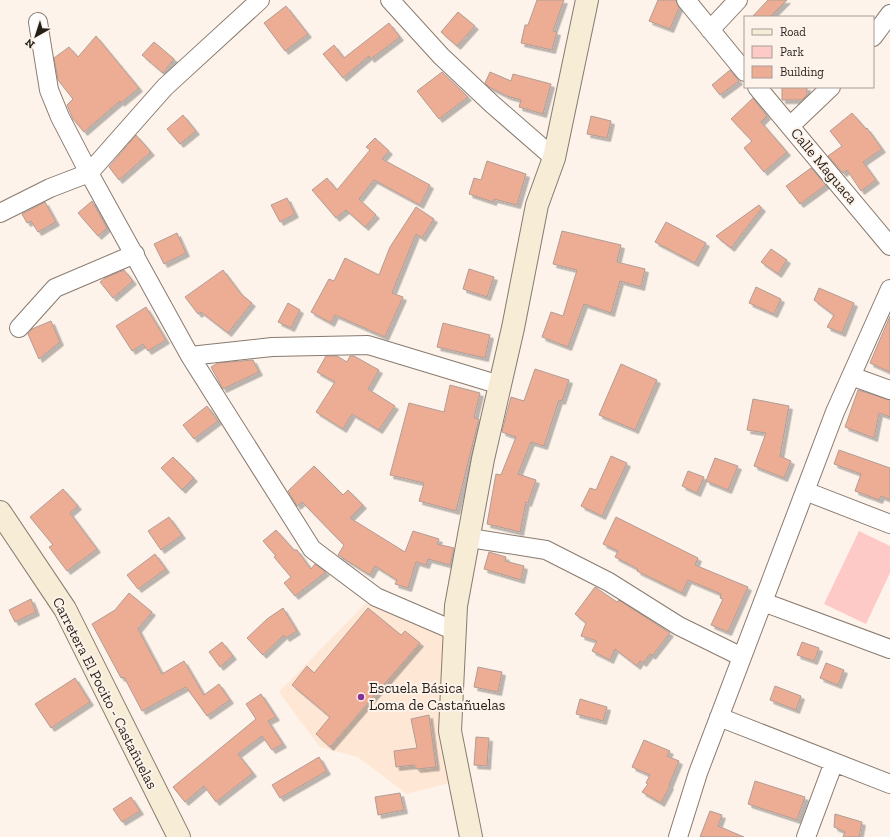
<svg xmlns="http://www.w3.org/2000/svg" width="890" height="837" viewBox="0 0 890 837" font-family="'Zilla Slab',serif">
<style>
.built{fill:#fee7d4}
.green{fill:#fdcac7}
.building{fill:#edad94;stroke:#b19d96;filter:url(#shadow)}
.lines{fill:none;stroke-linecap:round;stroke-linejoin:round}
.street-casing{stroke:#897a6e;stroke-width:20}
.secondary-casing{stroke:#897a6e;stroke-width:24}
.street{stroke:#fff;stroke-width:18}
.secondary{stroke:#f7ecd6;stroke-width:22}
.poi-dot{fill:#892f9a;stroke:#fdf3ea;stroke-width:1.5}
.labels{text-anchor:middle;dominant-baseline:central;stroke-width:4;stroke-linejoin:round;paint-order:stroke}
.street-label{font-size:15px;fill:#251f1a;stroke:#fdf3ea}
.poi-label{font-size:15px;fill:#251f1a;stroke:#fdf3ea;text-anchor:start}
</style>
<defs>
<filter id="shadow"><feDropShadow dx="3.5" dy="3.5" stdDeviation="0" flood-color="#0004"/></filter>
</defs>
<rect width="100%" height="100%" fill="#fdf3ea"/>
<path class="built" d="M366,603L446,634L440,703L452,782L407,794L358,757L320,747L279,692Z"/>
<path class="green" d="M859,531L890,546V573L866,624L824,604Z"/>
<path class="building" d="M537,0H564L553,31L557,32L552,50L521,43L525,25H528Z
M658,0H676L679,8L670,29L649,21Z
M768,0H787L770,17H752Z
M286,6L308,34L285,51L264,23Z
M458,12L475,26L457,46L441,32Z
M389,23L400,37L371,59L369,56L343,78L323,54L334,45L344,58Z
M96,36L139,88L121,103L120,101L84,132L73,119L67,105L73,99L58,80L54,58L69,47L78,57Z
M154,42L174,59L163,73L142,55Z
M730,70L739,81L720,95L712,85Z
M442,72L468,97L439,119L417,91Z
M490,72L511,81L513,74L551,84L543,114L519,107L521,100L507,96L489,87L485,83Z
M782,87H807V95L802,100H782Z
M753,98L767,116L761,122L787,152L764,172L744,148L752,141L731,119Z
M852,113L866,129L867,128L882,149L863,162L876,180L861,191L847,170L843,173L828,156L842,146L830,131Z
M183,115L196,131L180,144L167,129Z
M591,116L611,121L607,138L587,134Z
M136,135L151,152L119,180L109,167Z
M375,138L389,151L382,159L430,185L420,205L374,180L359,199L376,215L365,227L346,210L336,218L312,190L327,178L337,190L370,150L366,147Z
M487,161L526,174L517,205L494,199L493,202L469,194L474,178L481,180Z
M811,168L826,185L800,204L786,186Z
M287,198L295,214L280,222L271,205Z
M92,201L107,228L98,236L78,213Z
M45,202L56,222L38,232L31,221L27,223L22,214Z
M759,205L762,208L731,248L716,236Z
M416,207L434,219L422,238L416,234L392,293L403,297L385,337L335,315L331,323L311,312L329,279L334,281L345,258L379,275L390,247Z
M666,222L706,243L695,263L655,242Z
M562,231L621,245L617,262L645,269L641,287L620,281L611,313L584,304L568,347L542,337L551,312L563,316L577,270L553,264Z
M177,233L186,253L164,264L154,244Z
M771,249L787,260L778,274L761,262Z
M469,269L494,277L487,297L463,289Z
M124,270L133,281L113,298L100,282L105,278Z
M223,270L241,294L252,303L228,333L201,312L198,314L185,297Z
M756,287L781,299L774,314L749,303Z
M819,288L854,303L842,333L827,327L834,315L814,300Z
M288,303L300,310L291,328L278,322Z
M146,307L166,340L148,351L143,344L132,351L116,326Z
M890,316V372L870,363Z
M51,321L60,342L39,359L28,334L32,329Z
M443,323L490,335L485,358L437,347Z
M326,356H337L347,362L350,356H354L379,370L368,389L395,406L379,430L352,414L343,429L316,412L335,382L317,372Z
M253,360L259,372L223,389L211,367L218,363Z
M621,364L657,380L635,430L599,415Z
M535,369L569,380L562,401L559,400L544,446L531,442L518,474L536,480L528,503L526,502L520,532L487,524L496,474L501,475L516,437L502,432L507,412L511,397L524,401Z
M450,385L480,393L474,418L479,419L456,511L419,501L424,483L390,475L409,403L444,412Z
M858,390L890,400V417L879,413L874,438L845,427Z
M753,399L789,406L780,456L791,461L784,478L754,466L766,433L747,430Z
M207,406L218,421L194,439L183,425Z
M839,450L890,468V500L881,496L879,500L855,491L861,474L834,464Z
M611,456L627,463L602,516L581,506L590,488L596,490Z
M173,457L194,478L182,490L161,468Z
M715,458L738,466L728,490L706,481Z
M314,466L343,495L348,490L363,505L350,518L405,552L413,531L439,539L437,544L454,548L450,565L428,559L426,565L416,562L408,588L395,584L397,580L375,566L370,575L338,555L344,545L302,502L297,506L288,491Z
M688,471L704,477L697,493L682,486Z
M63,489L78,506L70,513L97,549L67,571L49,547L53,545L30,517Z
M169,517L182,535L161,550L148,531Z
M616,517L698,558L695,565L748,587L728,632L711,625L723,599L720,598L721,594L688,580L682,593L637,571L638,569L615,557L618,551L603,544Z
M276,530L294,550H297L311,569L315,564L326,572L295,596L284,583L291,577L274,557L276,556L263,541Z
M489,552L506,557L505,561L524,566L521,580L484,569Z
M155,554L166,569L138,589L127,575Z
M595,587L617,602L619,600L670,633L652,656L650,654L643,663L640,661L637,666L615,649L610,660L592,651L597,641L581,636L586,623L575,614Z
M129,593L152,612L138,629L162,674L184,661L204,695L219,684L230,700L207,716L186,687L142,711L124,677L121,678L92,624L115,610Z
M31,599L36,612L15,622L9,610Z
M283,608L297,631L286,638L284,635L263,655L247,638L267,619Z
M368,608L401,635L405,631L420,643L330,747L316,734L330,717L292,685L307,666L314,673Z
M222,642L233,656L220,667L209,652Z
M802,642L819,648L814,661L797,655Z
M826,663L844,670L838,685L820,678Z
M478,667L502,672L498,692L474,687Z
M75,678L90,702L51,728L35,704Z
M775,686L801,696L796,710L770,700Z
M261,694L276,717L268,721L283,744L272,750L262,736L238,754L253,773L216,802L204,786L185,802L173,787L256,719L246,704Z
M580,699L607,707L603,721L576,714Z
M429,715L436,767L417,769L414,765L396,767L394,751L417,748L411,719Z
M476,737L489,738L487,766L474,765Z
M644,740L670,751L667,756L679,761L669,785L670,786L661,803L642,792L648,784L646,783L650,775L632,767Z
M319,757L327,771L280,798L272,785Z
M755,781L805,797L797,820L748,804Z
M400,793L404,810L378,815L375,797Z
M131,797L140,811L122,822L113,809Z
M710,811L722,815L718,826L744,837H700Z
M835,814L862,822L859,837H843L845,832L834,827Z"/>
<g class="lines">
<defs>
<path id="street" d="M390,0L441,56L492,104L554,158
M686,0L745,72
M38,22L49,90L60,117L89,173L190,356L312,549L376,597L455,631
M710,30L738,0
M873,37L890,14
M757,87L890,246
M790,126L831,87
M0,213L50,188L89,173L165,87L260,0
M19,328L55,288L135,254
M190,356L272,347L368,345L500,385
M851,376L890,390
M805,491L890,524
M470,538L546,550L609,582L679,626L742,657
M763,602L890,649
M719,717L890,784
M678,837L698,773L835,412L890,289
M806,837L834,762"/>
<path id="secondary" d="M0,512L65,609L179,837
M471,837L450,731L456,606L483,459L513,328L537,205L554,158L587,0"/>
</defs>
<use href="#street" class="street-casing"/>
<use href="#secondary" class="secondary-casing"/>
<use href="#street" class="street"/>
<use href="#secondary" class="secondary"/>
</g>
<circle class="poi-dot" cx="361" cy="697" r="4"/>
<g class="labels">
<g class="street-label">
<text transform="translate(824 166) rotate(50)">Calle Maguaca</text>
<text transform="translate(105 693) rotate(63)">Carretera El Pocito - Castañuelas</text>
</g>
<g class="poi-label">
<text x="369" y="688">Escuela Básica<tspan x="369" dy="17">Loma de Castañuelas</tspan></text>
</g>
</g>
<rect x="744" y="16" width="130" height="72" fill="#fdf3ea" stroke="#a79e97"/>
<rect x="752" y="29" width="20" height="6" fill="#f7ecd6" stroke="#a79e97"/>
<text x="780" y="36" font-size="12" fill="#251f1a">Road</text>
<rect x="752" y="46" width="20" height="12" fill="#fdcac7" stroke="#a79e97"/>
<text x="780" y="56" font-size="12" fill="#251f1a">Park</text>
<rect x="752" y="66" width="20" height="12" fill="#edad94" stroke="#a79e97"/>
<text x="780" y="76" font-size="12" fill="#251f1a">Building</text>
<g transform="translate(36 36) rotate(219)" stroke="#fdf3ea" stroke-width="3" paint-order="stroke">
<path d="M0-3L7 15L0 10L-7 15Z" fill="#251f1a"/>
<text y="-6" font-size="11" font-weight="bold" text-anchor="middle" fill="#251f1a">N</text>
</g>
</svg>
